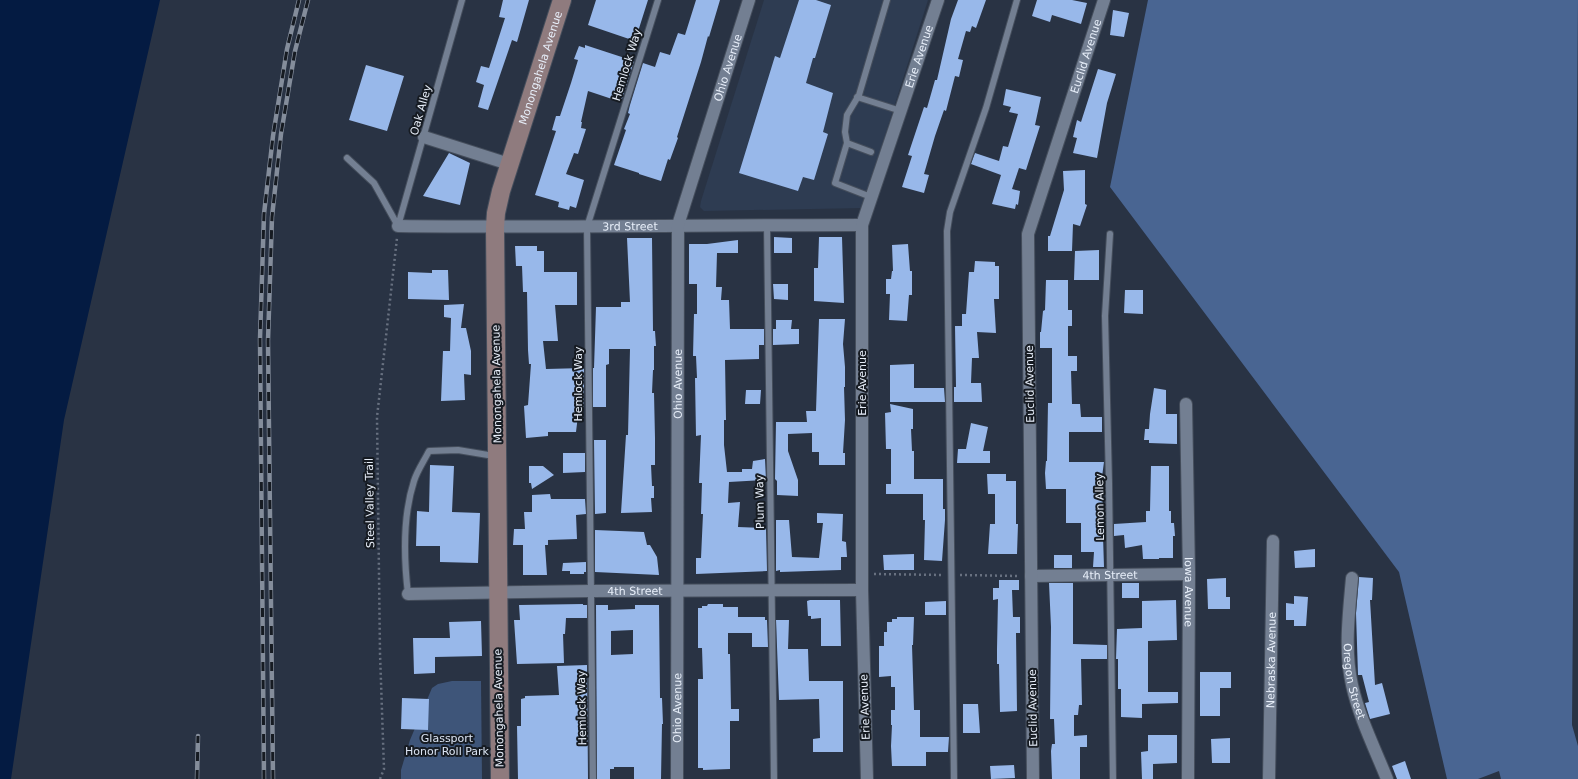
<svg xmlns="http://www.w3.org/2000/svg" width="1578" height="779" viewBox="0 0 1578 779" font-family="'DejaVu Sans',sans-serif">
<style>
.built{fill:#2e3c52}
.green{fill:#3e5579}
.forest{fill:#496592}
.water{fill:#041b42}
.building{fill:#98b8ea;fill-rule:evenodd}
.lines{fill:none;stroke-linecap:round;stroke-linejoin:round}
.lane-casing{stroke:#454e5c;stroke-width:8}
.street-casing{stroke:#454e5c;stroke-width:14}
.secondary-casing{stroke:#454e5c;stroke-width:20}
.path{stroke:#687180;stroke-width:2.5;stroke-dasharray:2 3;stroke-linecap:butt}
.lane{stroke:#737f92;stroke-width:6}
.street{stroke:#737f92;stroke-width:12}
.secondary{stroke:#8f7b7e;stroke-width:18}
.rail-casing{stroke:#848d9b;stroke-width:4.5}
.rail{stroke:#161b22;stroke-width:3;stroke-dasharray:9;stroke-linecap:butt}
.labels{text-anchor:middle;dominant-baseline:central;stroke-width:4;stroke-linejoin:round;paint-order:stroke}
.street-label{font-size:11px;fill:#e7eef9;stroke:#161b22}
.park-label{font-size:11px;fill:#dbe4f3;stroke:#161b22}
</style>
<rect width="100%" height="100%" fill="#293344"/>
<path class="built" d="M764,0H928L862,208L704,211L700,207L701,201Z"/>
<path class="green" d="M452,681H481L482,779H401V770L410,740L432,688L438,684Z"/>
<path class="forest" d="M1148,0H1578L1572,725L1578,746V779H1501L1499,771L1478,779H1447L1399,572L1110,187Z"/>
<path class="water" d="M0,0H160L64,420L11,779H0Z"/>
<path class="building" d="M503,0H529L517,42L512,40L511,43L488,110L478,107L484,85L476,82L481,66L489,68L505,18L499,17Z
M596,0H648L635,41L588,25Z
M696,0H720L709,37L708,36L701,62L677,137L678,138L670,160L668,159L661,181L639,174V173L614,165L626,130L624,129L630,114L628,113L630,105L643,63L655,67L660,52L670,55L678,33L685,35Z
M799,0H816L831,5L815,58H813L806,83L833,93L823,132L828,134L814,180L803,177L798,191L739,173L775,56L780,58Z
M958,0H986L976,28L972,26L970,32L966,31L958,59L963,60L959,77L955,76L946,111L944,110L935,136L924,174L929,175L924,193L902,187L912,156L908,155L924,107L927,108L935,80H937L951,19Z
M1037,0H1072L1087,3L1081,24L1052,15L1050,22L1032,16Z
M1113,10L1129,13L1124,37L1110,35Z
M585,45L634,61L621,102L588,91L581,122H582L581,128L586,129L578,154L574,153L566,174L584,180L576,208L570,206L569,210L558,207L559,202L535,195L556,131L552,130L556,116H560L571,83L578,60L574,59L579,46L585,48Z
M366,65L404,76L387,131L349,120Z
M1098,69L1116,74L1107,103L1097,158L1073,153L1077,138L1073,137L1077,120L1081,122Z
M1006,89L1041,97L1035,125L1040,126L1026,170L1019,168L1012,189L1020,191L1018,205L1016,204L1015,209L992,204L1001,175L971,164L975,153L999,161L1003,146L1008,147L1018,114L1009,112L1011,107L1003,105Z
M449,153L470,163L460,205L423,196Z
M1085,170V204L1087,205L1080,226L1073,224L1072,251H1048V236H1050L1064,190L1063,171Z
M774,237L792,238V253H774Z
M819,237H842L844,303L814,301V268H818Z
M627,238H652L653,331H655L656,346H654V370H653L652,393H654L655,438V465H651L652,486H654V498H651L652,512L621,513L626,435H628L630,349H609V364L606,365V407H593V368H594L596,307H621V302H630Z
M738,240V253H717L716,287H722L721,300H729L730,329H764V345H759V359L725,360L726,420H724V445L727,472H742V469H752L753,461L765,459L766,480L729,482L728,503L740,502L738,527L766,528L767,571L696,574V558H701L703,514H701L702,483H699L701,435L696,436L695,378H697L696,356H693L694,314H697V284H689V244H707Z
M908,244L910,271H912V295H909L907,321L889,320L890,294H886V279H891L892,271H893L892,245Z
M515,246H537V251H544V272H577V305H555L558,341H543L546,369L584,368V407H579L576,432H548V436L526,438L524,406L528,405L531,364H529L528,350L527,292H523L522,266H516Z
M1099,250V280H1074L1075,251Z
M975,261L995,262V266H999V299H994L996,333L977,332L979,358H972L971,383H981L982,402H954V387H956L955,326H962V314H966L969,272H974Z
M432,270H448L449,300L408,299V272L432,273Z
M1046,280H1068V310H1072V326H1068V356H1077V371H1071L1072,404H1080L1081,417H1102V432H1069V462H1104L1100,492H1103L1102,525H1105V536H1103L1104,567H1093L1094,552H1081V523H1066V489H1046L1045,473L1046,461H1047L1048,403H1052V348H1040V332H1041L1043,311L1045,310Z
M773,284H788V300L774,299Z
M1125,290H1143V314L1124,313Z
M464,304L461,328H466L471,351V375L464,374L465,400L441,401L443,351H450L451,318L444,317V305Z
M819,319H845L843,344L845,367V387H844L845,420L843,453H845V465H819V452H812V433L788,434V451L798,480V496L777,495V481L775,479L776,422H807L806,411H816Z
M776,320H792L791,329H799V344L773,345V329H776Z
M914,364V388H944L945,402H890V365Z
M1154,388L1166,390V414H1177V444L1149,443V440H1144L1145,429H1149L1150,414Z
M746,390H761L760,404H745Z
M890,404L913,409V429H911L912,451H914V479H943V509H945V520L942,561L924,560L925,520H923V494H886V484H891V449H886L885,413L891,412Z
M971,423L988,427L983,451H990V463H957L958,449H966Z
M594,440H606V513L595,514Z
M563,453H585V472L563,473Z
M430,465L454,466L452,512L480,513L478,563L440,562V546H416L417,511L429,512Z
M529,466H543L554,475L532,489L531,483H529Z
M1151,466H1169V511H1171V523H1174L1175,536H1173V558H1159V559H1143L1142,545L1125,548L1124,535L1114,536V524L1146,522V511H1150Z
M987,474H1006V481H1016V524H1018L1017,554H988L990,524H995V494H988Z
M550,494L551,499H585L586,514L576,515L577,539L548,540V545H545L547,575H523V545H513L514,529H525L524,512H532V495Z
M817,513L843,514L842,541L846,542L847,557H841V570L780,572V570L776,571V520H789L792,557L819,558L823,523H817Z
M595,530L644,532L647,545H650L657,557L659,575L595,572Z
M1315,549V567L1295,568L1294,551Z
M914,554V570H884L883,555Z
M1054,555H1072V568H1054Z
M586,562V572H584V574H570V571H562L563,563Z
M1359,577L1373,578L1372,600H1370L1375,685L1382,683L1390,714L1370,719L1365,703L1369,702L1362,675H1358L1356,613Z
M1226,578V597H1230V609H1208L1207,579Z
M999,580H1019V590H1012L1013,617H1020V633H1016L1017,711L1000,712L999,664H997V649L998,599L993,600V588H999Z
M1049,583H1073V644L1107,645V659H1081L1082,705H1079L1078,715H1074V736L1087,735V747H1080V779H1052L1051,751L1052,744H1055L1054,719H1050L1051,627Z
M1122,583H1139V598H1122Z
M1294,596L1308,597L1306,626H1294V620H1286V603L1294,604Z
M810,600H840L841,646H821V618L811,619V616H808L807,601Z
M1176,600L1177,640L1148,641V692H1178V703L1142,704V718L1121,717V689H1118V659H1116L1117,629L1142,628V601Z
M946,601V615H925V602Z
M583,604V605H587V618H566L565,634H563L564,663L517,664L514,620H520L519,605Z
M708,604H723V607H738V617H765V620H767L768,647H752V633H728V654H730L731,709H739V721H730V769L703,770V768H698V679H703L702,648H698V608H702V606H707Z
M596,605H608V610L635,609V605H659L660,698H662L663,724H662L661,779H634V767H614V769H610V779H597ZM633,630V654L611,655V631Z
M897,617H914L913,645H912L914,710H920V737H949L948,752H926V766H892L891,746L892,725H891V710H895V687H891V676L879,677V646H884V632H887V622H892V619H897Z
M776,620H789L788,649H808L809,681H843V752H813V739L820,738L819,699L779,700Z
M481,621L482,656L435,657V673L414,674L413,638H450L449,622Z
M587,665L588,779H518L517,726H521V699L525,698V696L559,695L557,666Z
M1200,672H1231V688H1220V716H1200Z
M402,698L429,699L428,730L401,729Z
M963,704H978L980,733H963Z
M1148,735H1177V763L1153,764V779H1142L1141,752L1148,751Z
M1230,738V763H1212L1211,739Z
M1405,761L1411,779H1397L1392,766Z
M1014,765L1015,778L991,779L990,766Z"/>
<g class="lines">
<defs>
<path id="lane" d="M857,97L901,111
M847,143L835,183L871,197
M871,152L847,143L845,132L847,115L859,95L887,0
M347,158L374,183L398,226
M767,225L774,779
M398,226L462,0
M1110,234L1105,316L1109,483L1113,779
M408,594C404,560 403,515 414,481C417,471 424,461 429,451L458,450L494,456
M593,779L587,227L658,0
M954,779L947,231L950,212L986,108L1017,0"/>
<g id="street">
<path d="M424,137L509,164"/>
<path id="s1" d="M398,226C553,228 708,225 862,225"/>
<path id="s2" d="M1186,404L1189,574L1188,779"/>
<path id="s3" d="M1031,576L1189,574"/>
<path id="s4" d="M1352,578C1349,613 1344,650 1352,685C1359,717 1375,749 1387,779"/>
<path id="s5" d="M408,594L590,591L862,590"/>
<path id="s6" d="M677,779L678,225L749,0"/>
<path id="s7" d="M867,779L862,590V225L938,0"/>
<path id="s8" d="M1033,779L1028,234L1104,0"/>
<path id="s9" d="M1269,779L1273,541"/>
</g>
<g id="secondary">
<path id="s10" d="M500,779L495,227L496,213L501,191L562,0"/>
</g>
</defs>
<use href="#lane" class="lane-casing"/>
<use href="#street" class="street-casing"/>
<use href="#secondary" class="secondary-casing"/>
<path class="path" d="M874,574L943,575
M960,575L1019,576
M380,779L384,769L380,653L377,417L397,238"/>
<use href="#lane" class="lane"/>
<use href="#street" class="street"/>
<use href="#secondary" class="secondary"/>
<defs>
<path id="rail" d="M197,779L198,736
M264,779L260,339L264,214L273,136L287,49L299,0
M273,779L268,341L272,217L281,134L295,51L308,0"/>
</defs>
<use href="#rail" class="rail-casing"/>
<use href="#rail" class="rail"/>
</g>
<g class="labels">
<g class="street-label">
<text stroke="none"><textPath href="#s7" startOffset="732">Erie Avenue</textPath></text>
<text stroke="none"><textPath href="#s8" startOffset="732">Euclid Avenue</textPath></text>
<text transform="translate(627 65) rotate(-73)">Hemlock Way</text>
<text stroke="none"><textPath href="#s10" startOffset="718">Monongahela Avenue</textPath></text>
<text stroke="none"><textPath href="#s6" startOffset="719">Ohio Avenue</textPath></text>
<text transform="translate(421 110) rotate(-74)">Oak Alley</text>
<text stroke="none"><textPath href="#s1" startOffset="232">3rd Street</textPath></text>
<text transform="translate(862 383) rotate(-90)">Erie Avenue</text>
<text transform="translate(497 384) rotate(-91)">Monongahela Avenue</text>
<text transform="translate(578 384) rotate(-90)">Hemlock Way</text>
<text stroke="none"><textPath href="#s6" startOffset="395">Ohio Avenue</textPath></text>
<text transform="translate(1030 384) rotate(-91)">Euclid Avenue</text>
<text transform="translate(760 502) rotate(-91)">Plum Way</text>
<text transform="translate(370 503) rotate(-91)">Steel Valley Trail</text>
<text transform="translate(1100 507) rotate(-91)">Lemon Alley</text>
<text stroke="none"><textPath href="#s3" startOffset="79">4th Street</textPath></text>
<text stroke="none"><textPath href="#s5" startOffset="227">4th Street</textPath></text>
<text stroke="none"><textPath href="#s2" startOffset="188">Iowa Avenue</textPath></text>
<text stroke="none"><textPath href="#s9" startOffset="119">Nebraska Avenue</textPath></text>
<text stroke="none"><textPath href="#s4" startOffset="104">Oregon Street</textPath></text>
<text transform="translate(865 707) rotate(-92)">Erie Avenue</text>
<text transform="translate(499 708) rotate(-91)">Monongahela Avenue</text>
<text transform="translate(582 708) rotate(-91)">Hemlock Way</text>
<text stroke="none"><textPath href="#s6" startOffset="71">Ohio Avenue</textPath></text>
<text transform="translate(1033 708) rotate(-91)">Euclid Avenue</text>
</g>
<g class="park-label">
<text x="447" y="738">Glassport<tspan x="447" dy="13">Honor Roll Park</tspan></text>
</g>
</g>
</svg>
